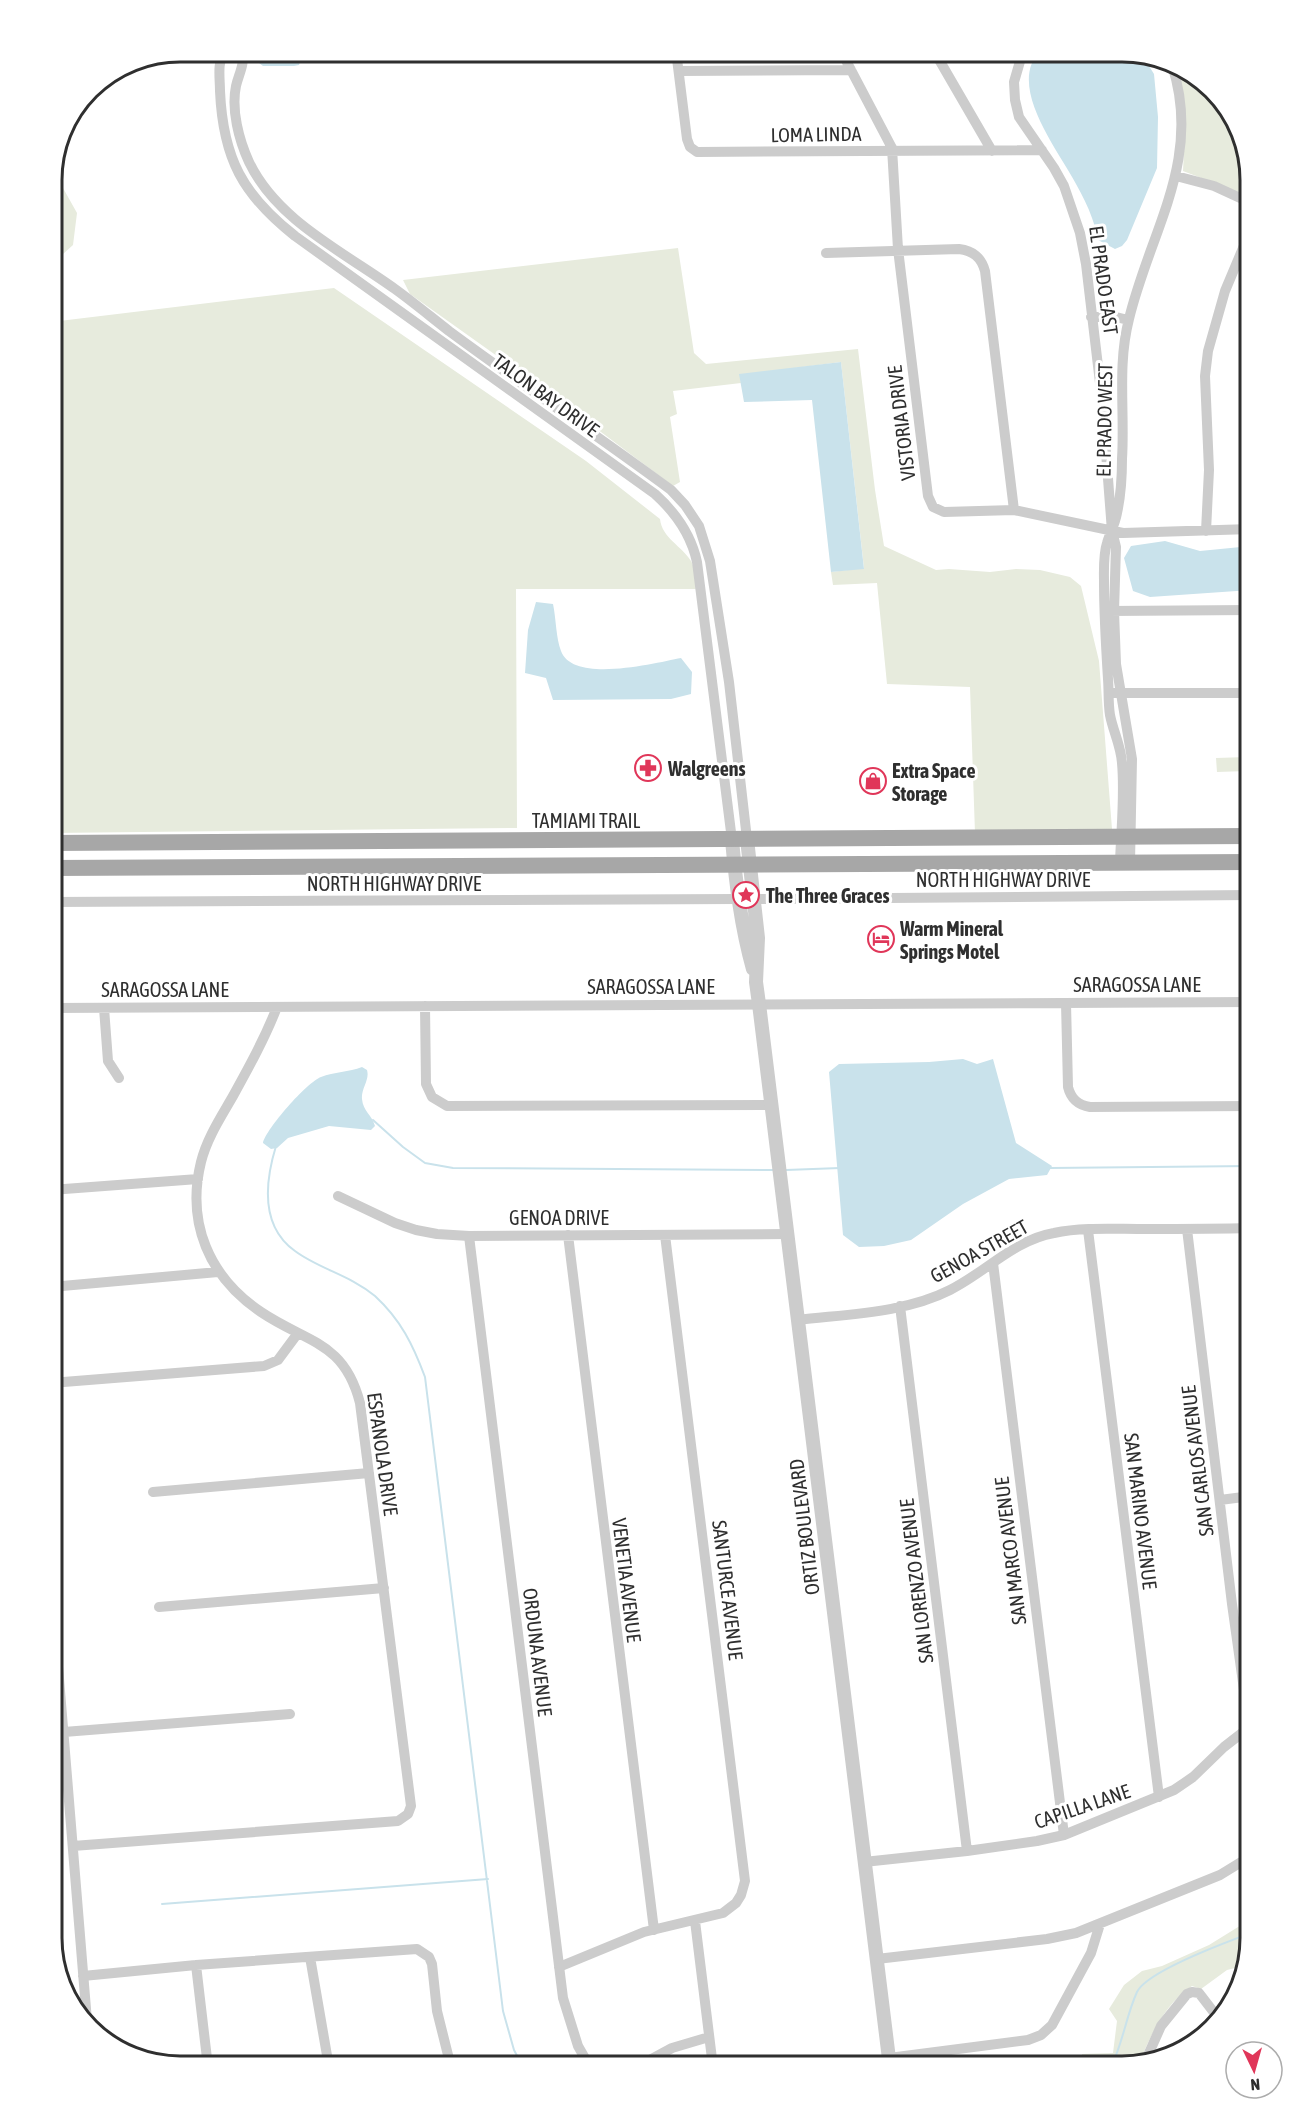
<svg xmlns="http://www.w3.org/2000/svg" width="1302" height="2118" viewBox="0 0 1302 2118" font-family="'Asap Condensed',sans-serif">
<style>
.green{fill:#e7ebdd}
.water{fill:#c9e2eb}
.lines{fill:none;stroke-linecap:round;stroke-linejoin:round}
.stream{stroke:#c9e2eb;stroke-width:2}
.minor{stroke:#ccc;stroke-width:10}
.tertiary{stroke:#ccc;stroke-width:14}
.primary{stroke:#a7a7a7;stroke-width:16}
.labels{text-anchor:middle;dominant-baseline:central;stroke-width:6;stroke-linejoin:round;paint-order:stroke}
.street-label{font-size:20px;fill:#2f2f2f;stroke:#fff}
.poi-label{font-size:20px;font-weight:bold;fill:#2f2f2f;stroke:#fff;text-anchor:start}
.rim{fill:none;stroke:#2f2f2f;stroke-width:3}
</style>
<rect width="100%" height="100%" fill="#fff"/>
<path class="green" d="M1175,66L1194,72L1238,122L1251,179V197L1183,171L1185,133Z
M51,187L63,188L77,213L73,245L51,265Z
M678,248L694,353L706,364L858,349L875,490L884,546L936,570L949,569L990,572L1016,569L1040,570L1070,577L1081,586L1099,661L1112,829L975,833L970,687L887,684L877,583L833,585L831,572L864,568L841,362L740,375L741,383L673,391L677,414L670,417L680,482L673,486L549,393L410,294L403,280Z
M334,288L586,461L660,519C662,538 682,546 691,561C695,567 695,581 696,589H516L517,828L51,833V322Z
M1247,757V771L1217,772L1216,758Z
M1251,1919V1939L1243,1966L1227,1970L1201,1989L1192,1986C1164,2005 1152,2033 1139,2063L1123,2067H1080L1082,2054L1113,2053L1117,2021L1109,2009L1124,1985L1142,1971L1162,1966L1209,1945Z"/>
<path class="water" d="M260,51H301V59L299,65L294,66H263L259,63Z
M1040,51H1131L1142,55L1154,74L1158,117L1157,168L1127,240L1122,246L1115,249L1098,240C1095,232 1095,225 1092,218C1088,206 1082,195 1076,184C1059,151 1006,86 1040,51Z
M841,362L864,569L831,572L812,400L744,402L739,374Z
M1165,541L1200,551L1251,546V590L1150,597L1133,591L1124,558L1131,546Z
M536,602L553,604C556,618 556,639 561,651C573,684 655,663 681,658L692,672L691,694L671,699L553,700L546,678L525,673L528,630Z
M963,1059L977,1064L993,1059L1016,1143L1052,1166L1047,1175L1009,1179L963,1204L911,1240L884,1246L859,1247L843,1235L829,1072L839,1064L929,1062Z
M362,1067L367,1070C370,1080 361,1088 362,1099C363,1111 372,1115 375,1126L371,1130L329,1126L288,1138L277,1148L271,1149L263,1143C266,1129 307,1082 321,1077C334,1072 349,1072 362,1067Z"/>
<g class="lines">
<path class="stream" d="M373,1120L403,1147L425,1163L453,1168L774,1170
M276,1146C265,1182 260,1226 295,1251C319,1269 350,1275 375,1296C401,1320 413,1345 425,1377L503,2011L514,2050L523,2067
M1050,1168L1251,1166
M786,1170L840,1168
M162,1904L488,1879
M1111,2067C1123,2043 1126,2016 1137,1992C1147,1971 1227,1942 1251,1933"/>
<path class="minor" d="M224,51C217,64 220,78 220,91C223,159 243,195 295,236L655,494C676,513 691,534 697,562L732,840
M242,51C245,65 239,73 236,86C231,110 239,140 249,162C277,221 344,252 395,289C413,302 431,317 449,331C522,385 598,436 671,490L685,505L699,526L710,561L729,682L747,839
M676,51L687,139L690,147L697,152L1042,150
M841,51L892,148L898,249L928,496L933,507L944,512L1014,510L1123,533L1251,529
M934,51L992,151
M1023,51L1014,82L1015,100L1019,117L1054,168L1064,186L1080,233L1086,264L1102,400L1112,531L1116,547L1114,611L1116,664L1132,759L1130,863
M679,71L851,70
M1176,176L1214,186L1251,203
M826,253L959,249C973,251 981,257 985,271L1014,510
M1091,317H1116L1128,320
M1206,531L1209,470L1205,376L1208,351L1225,291L1251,229
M1108,611L1251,610
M1113,693H1251
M1120,863C1121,830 1125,796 1122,763C1121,746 1113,731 1110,715C1108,703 1109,691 1108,679C1106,647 1104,615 1104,583C1104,571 1103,555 1107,543C1110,533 1115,524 1117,513C1121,495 1122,477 1122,459C1125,412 1117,366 1129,319C1150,231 1203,160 1172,65
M755,899L1251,895
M51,902L737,899
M1066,1003L1068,1087C1071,1099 1078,1105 1090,1107L1251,1106
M425,1006L426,1084L432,1097L447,1106L771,1105
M51,1008L1251,1002
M104,1008L108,1061L119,1078
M51,1190L198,1179
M338,1196L395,1223L416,1230L437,1234L469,1236L788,1234
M1187,1229L1232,1604L1246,1704L1251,1723
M1088,1230L1159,1797
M568,1235L654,1930
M469,1236L563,1998L578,2046L590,2067
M993,1263L1064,1835
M51,1287L218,1272
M900,1306L967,1851
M798,1320C848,1314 905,1313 950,1290C986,1272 1014,1240 1054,1233C1082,1227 1113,1229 1141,1229C1178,1229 1214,1229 1251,1228
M51,1383L264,1366L278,1360L298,1333
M153,1492L369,1473
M1220,1500L1251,1496
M51,1581L87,2021
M159,1607L384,1588
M64,1732L290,1714
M73,1846L398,1821L408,1814L411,1806L360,1403C344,1341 307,1343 261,1312C209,1277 186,1223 201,1162C207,1138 221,1117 233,1096C249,1067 265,1038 277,1007
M864,1862L967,1851L1037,1841L1064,1835L1174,1790L1193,1777L1224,1747L1251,1726
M695,1921L713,2067
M310,1957L329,2067
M877,1959L1047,1939L1076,1933L1220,1875L1251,1856
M196,1965L208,2067
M559,1967L644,1932L723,1913L736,1903L741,1895L745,1881L665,1235
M83,1976L196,1965L417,1949L429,1957L432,1964L437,2011L451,2067
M889,2058L1028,2040L1041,2035L1052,2025L1091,1953L1100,1924
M1145,2062L1161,2026L1187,1994L1192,1992L1199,1993L1219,2019
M637,2067L672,2048L709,2037"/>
<path class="tertiary" d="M747,839L758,938L756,982L759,1004L890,2067
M732,840C736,884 741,926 753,969"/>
<path class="primary" d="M51,843L1251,836
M51,868L1251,862"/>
</g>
<defs>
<symbol id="pharmacy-ring" viewBox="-11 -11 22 22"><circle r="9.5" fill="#fff" stroke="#e03659" stroke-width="1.5"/><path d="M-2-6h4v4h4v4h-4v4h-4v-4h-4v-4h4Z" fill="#e03659"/></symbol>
<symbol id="shop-ring" viewBox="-11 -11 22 22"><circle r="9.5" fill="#fff" stroke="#e03659" stroke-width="1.5"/><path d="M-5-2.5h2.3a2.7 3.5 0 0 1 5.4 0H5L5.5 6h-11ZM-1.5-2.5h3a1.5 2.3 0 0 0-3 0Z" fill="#e03659"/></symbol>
<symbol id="sight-ring" viewBox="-11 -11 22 22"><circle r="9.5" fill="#fff" stroke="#e03659" stroke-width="1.5"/><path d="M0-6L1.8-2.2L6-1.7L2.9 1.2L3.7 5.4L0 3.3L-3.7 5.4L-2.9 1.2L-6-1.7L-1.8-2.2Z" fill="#e03659"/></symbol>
<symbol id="hotel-ring" viewBox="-11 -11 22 22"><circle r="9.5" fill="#fff" stroke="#e03659" stroke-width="1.5"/><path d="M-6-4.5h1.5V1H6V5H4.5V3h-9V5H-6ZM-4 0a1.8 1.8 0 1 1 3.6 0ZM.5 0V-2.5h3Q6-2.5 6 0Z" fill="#e03659"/></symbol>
</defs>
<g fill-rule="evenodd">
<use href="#pharmacy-ring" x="633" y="753" width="30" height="30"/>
<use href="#shop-ring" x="858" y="766" width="30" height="30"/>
<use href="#sight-ring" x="731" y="880" width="30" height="30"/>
<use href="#hotel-ring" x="866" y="924" width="30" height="30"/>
</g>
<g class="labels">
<g class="street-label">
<text transform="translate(816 134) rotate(-1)">LOMA LINDA</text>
<text transform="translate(1104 280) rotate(82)">EL PRADO EAST</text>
<text transform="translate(546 395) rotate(36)">TALON BAY DRIVE</text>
<text transform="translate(1104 420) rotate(-89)">EL PRADO WEST</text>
<text transform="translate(901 423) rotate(-97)">VISTORIA DRIVE</text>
<text x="586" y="820">TAMIAMI TRAIL</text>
<text x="1003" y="879">NORTH HIGHWAY DRIVE</text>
<text x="394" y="883">NORTH HIGHWAY DRIVE</text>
<text x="1137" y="984">SARAGOSSA LANE</text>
<text x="651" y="986">SARAGOSSA LANE</text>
<text x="165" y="989">SARAGOSSA LANE</text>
<text x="559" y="1217">GENOA DRIVE</text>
<text transform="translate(979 1251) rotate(-29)">GENOA STREET</text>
<text transform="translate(383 1454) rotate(82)">ESPANOLA DRIVE</text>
<text transform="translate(1197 1461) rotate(-97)">SAN CARLOS AVENUE</text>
<text transform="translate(1141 1511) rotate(83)">SAN MARINO AVENUE</text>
<text transform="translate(804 1527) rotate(-97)">ORTIZ BOULEVARD</text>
<text transform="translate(1010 1551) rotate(-97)">SAN MARCO AVENUE</text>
<text transform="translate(627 1580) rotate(83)">VENETIA AVENUE</text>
<text transform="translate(916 1581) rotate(-97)">SAN LORENZO AVENUE</text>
<text transform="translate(728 1590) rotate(83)">SANTURCE AVENUE</text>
<text transform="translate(538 1652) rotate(83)">ORDUNA AVENUE</text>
<text transform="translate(1082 1806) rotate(-19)">CAPILLA LANE</text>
</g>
<g class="poi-label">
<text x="668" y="768">Walgreens</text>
<text x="892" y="770">Extra Space<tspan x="892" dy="23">Storage</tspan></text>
<text x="766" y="895">The Three Graces</text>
<text x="900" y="928">Warm Mineral<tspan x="900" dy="23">Springs Motel</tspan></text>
</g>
</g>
<path d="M0 0H1302V2118H0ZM180 62H1122A118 118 0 0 1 1240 180V1938A118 118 0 0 1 1122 2056H180A118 118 0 0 1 62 1938V180A118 118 0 0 1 180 62Z" fill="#fff" fill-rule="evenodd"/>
<path class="rim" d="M180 62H1122A118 118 0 0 1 1240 180V1938A118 118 0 0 1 1122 2056H180A118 118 0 0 1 62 1938V180A118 118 0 0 1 180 62Z"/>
<g transform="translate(1254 2070) rotate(175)"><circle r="28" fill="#ffffff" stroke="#acacac" stroke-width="1.5"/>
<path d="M0-4.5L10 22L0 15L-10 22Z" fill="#e03659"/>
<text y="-9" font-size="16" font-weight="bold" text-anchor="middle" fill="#2f2f2f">N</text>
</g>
</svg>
